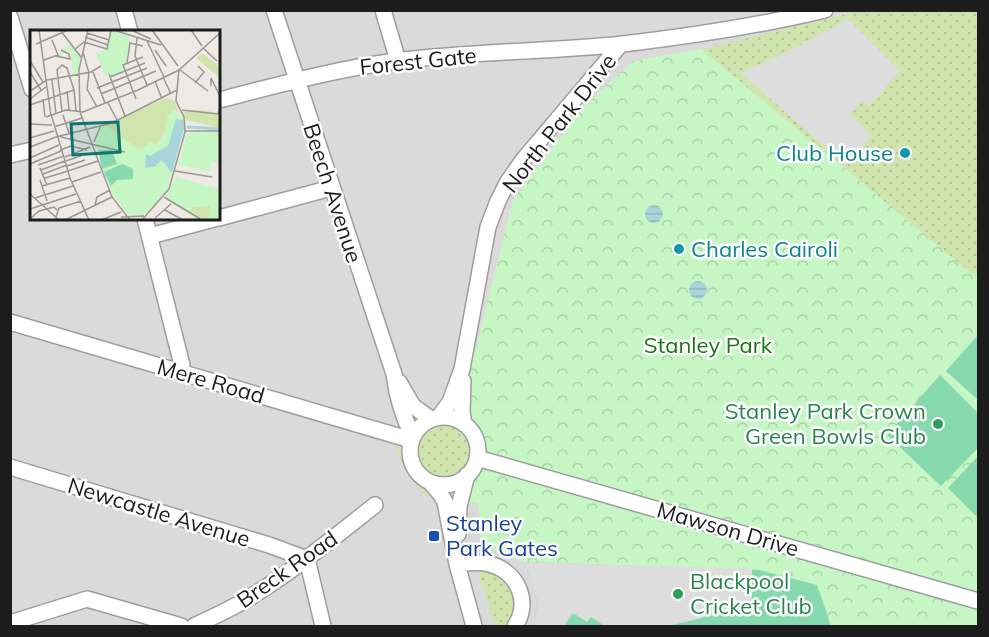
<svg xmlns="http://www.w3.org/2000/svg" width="989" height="637" viewBox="0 0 989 637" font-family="Mulish,sans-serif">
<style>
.residential{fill:#dbdadb;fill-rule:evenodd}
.grass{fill:url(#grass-dots)}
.park{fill:url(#park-crowns)}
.pitch{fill:#86d8ad}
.parking{fill:#ddd}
.water{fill:url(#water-rules)}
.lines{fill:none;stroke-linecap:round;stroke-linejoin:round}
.minor-casing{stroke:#9e9e9e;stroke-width:18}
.minor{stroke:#fff;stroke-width:15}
.culture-dot{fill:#0f9aa8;stroke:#fff;stroke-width:2}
.leisure-dot{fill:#2e9e5b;stroke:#fff;stroke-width:2}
.transit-dot{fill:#1a4fb4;stroke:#fff;stroke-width:2}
.labels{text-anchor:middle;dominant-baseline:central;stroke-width:5;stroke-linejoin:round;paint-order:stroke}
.street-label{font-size:22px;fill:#1d1d1d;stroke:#fff}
.culture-label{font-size:22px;fill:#0d838f;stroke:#fff;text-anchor:end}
.park-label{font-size:22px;fill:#187512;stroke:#fff}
.leisure-label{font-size:22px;fill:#27864d;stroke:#fff;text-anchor:end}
.transit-label{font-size:22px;fill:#164399;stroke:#fff;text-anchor:start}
.inset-river{fill:none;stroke:#a7d5d9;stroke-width:3}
.inset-road{fill:none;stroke:#9a9794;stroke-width:1.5}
.view{fill:#0f766e;fill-opacity:0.15;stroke:#0f766e;stroke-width:3}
.inset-edge{fill:none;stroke:#1d1d1d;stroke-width:3}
</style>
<defs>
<pattern id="grass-dots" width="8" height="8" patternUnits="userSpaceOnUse" patternTransform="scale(1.5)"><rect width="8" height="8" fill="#d0e5ad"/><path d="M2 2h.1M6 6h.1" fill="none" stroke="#b2c494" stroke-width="1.8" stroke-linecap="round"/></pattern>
<pattern id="park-crowns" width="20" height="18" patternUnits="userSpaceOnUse" patternTransform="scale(1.5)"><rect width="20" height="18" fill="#c6f6c3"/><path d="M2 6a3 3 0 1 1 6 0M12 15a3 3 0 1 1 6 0" fill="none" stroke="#aad2a7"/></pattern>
<pattern id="water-rules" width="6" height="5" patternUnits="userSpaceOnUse" patternTransform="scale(1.5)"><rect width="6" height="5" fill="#a7d5d9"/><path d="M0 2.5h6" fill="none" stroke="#8fb6ba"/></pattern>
</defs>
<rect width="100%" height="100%" fill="#eee9e4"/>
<path class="residential" d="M11,11H978V626H11ZM32,32H219V219H32Z"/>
<path class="grass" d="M860,11H978V279L701,49Z
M415 452a28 28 0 1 1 56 0a28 28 0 1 1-56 0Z
M393,442C405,451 405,464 414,475C424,486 432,491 439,506L409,478Z
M485,570C513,582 519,599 508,626H495L478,571Z"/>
<path class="park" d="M701,49L978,279V626H831L817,585L759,570L525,562L481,546L478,504L465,503L466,495L484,450L476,435L451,412L467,392L469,376L513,200L583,108L633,61Z"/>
<path class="pitch" d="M978,335V400L946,371Z
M940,375L978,413V448L941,486L887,435Z
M978,456V518L948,488Z
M525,562L759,570L817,585L831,626H533L538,603Z"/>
<path class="parking" d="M848,19L900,71L869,106L862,101L850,114L872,136L846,165L741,73L797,47Z
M525,562L752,569V611H729L669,626H605L591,617L587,622L573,613L564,626H533L538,603Z"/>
<path class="water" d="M645 214a9 9 0 1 1 18 0a9 9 0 1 1-18 0Z
M689 290a9 9 0 1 1 18 0a9 9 0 1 1-18 0Z"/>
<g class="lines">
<defs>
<path id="minor" d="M124,10L130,32
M274,10L394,374C397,397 402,416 413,436
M383,10L398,61
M10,17L32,89
M219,100C278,85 336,69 396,61C472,51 548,52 623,44C691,36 758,26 825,10
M10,155L32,150
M219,218L331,188
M145,219L182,365L180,372
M150,236L214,219
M10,322L411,440
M463,381L462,412L464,424
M399,382L413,406L431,419
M439,417L450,402L462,369L488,227L498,201L507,183L523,160L621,44
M410 451a34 34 0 1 1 68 0a34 34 0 1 1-68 0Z
M477,458L978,601
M10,467L269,545L307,559
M430,482L441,495L445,502L457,564L474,626
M458,534L459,506L467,475
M307,559L323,626
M457,564C467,563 479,561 490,564C518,572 531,602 515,626
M10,623L87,599L181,626
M194,626C211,618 228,610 244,601C291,573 332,539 375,505"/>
</defs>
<use href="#minor" class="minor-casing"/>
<use href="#minor" class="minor"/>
</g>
<g class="culture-dot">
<circle cx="905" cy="153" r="6"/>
<circle cx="679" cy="249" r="6"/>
</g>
<g class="leisure-dot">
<circle cx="938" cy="424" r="6"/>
<circle cx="678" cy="594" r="6"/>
</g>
<rect class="transit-dot" x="428" y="530" width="12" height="12" rx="3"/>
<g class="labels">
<g class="street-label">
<text transform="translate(418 61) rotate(-6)">Forest Gate</text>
<text transform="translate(559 123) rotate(-52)">North Park Drive</text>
<text transform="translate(333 193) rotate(72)">Beech Avenue</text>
<text transform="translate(211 381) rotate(16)">Mere Road</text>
<text transform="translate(159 512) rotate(17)">Newcastle Avenue</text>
<text transform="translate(728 529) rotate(16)">Mawson Drive</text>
<text transform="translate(287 569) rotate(-35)">Breck Road</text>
</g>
<g class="culture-label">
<text x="893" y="153">Club House</text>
<text x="691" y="249" text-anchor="start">Charles Cairoli</text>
</g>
<g class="park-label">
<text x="708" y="345">Stanley Park</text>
</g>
<g class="leisure-label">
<text x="926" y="411">Stanley Park Crown<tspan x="926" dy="25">Green Bowls Club</tspan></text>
<text x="690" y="581" text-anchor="start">Blackpool<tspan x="690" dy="25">Cricket Club</tspan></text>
</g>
<g class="transit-label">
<text x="446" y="523">Stanley<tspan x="446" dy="25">Park Gates</tspan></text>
</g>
</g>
<g transform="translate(30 30)">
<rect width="190" height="190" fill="#eee9e4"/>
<path d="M172,23L190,37V48L166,28ZM136,68L143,70L149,80L138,88L136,101L126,115L107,119L75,95ZM169,80L190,83V98L156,90L153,81ZM170,175L181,176L178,190L159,184L162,177Z" fill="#d0e5ad"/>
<path d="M82,0L99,6L100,12L94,40L81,46L75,45L66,24L76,19ZM40,14L50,27L48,44L43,45L41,22L35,21L29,29L26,26ZM144,80L153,88L154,98L137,160L118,183L100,186L83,165L72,139L87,133L82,120L66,119L69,98L75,95L107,119L113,118L120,112L126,114L134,106L138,85ZM189,102L190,134L182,132L179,142L148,135L157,103ZM146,147L190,159V190H178L180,176L162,177L159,184L142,173L136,167Z" fill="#c6f6c3"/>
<path d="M68,120H82L87,134L72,139ZM92,134L103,139V149L87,150L81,156L74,142Z" fill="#86d8ad"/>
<path d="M146,89L153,90L154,99L142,143L132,130L124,137L115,138L116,124L120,126L138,116Z" fill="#a7d5d9"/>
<path class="inset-river" d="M157,97L191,99"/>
<path class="inset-road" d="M9,0L21,86M30,0L51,27M58,0L53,22L59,43L57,59L67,77M84,0L131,15M101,0L121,9M122,0L148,36M161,0L172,16M57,3L79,10M55,7L78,15M107,8L105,26L117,55M117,11L134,47M6,14L38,0M173,18L187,31M45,19L54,12L77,19L81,0M125,20L136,36M53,22L49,39L50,82L62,114M26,26L40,29L39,24L31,20M14,30L28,25L22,10M0,31L13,52M97,33L100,13L113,16M150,40L178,61M0,42L11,60M63,42L75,73M79,44L95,86M80,47L115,33M133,47L141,64M22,50L26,84M125,51L132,69M165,53L174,42L168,36M181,56V48L191,68M67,58L117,38M0,61L17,50L61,42L71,36M37,61L39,80M71,64L126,41M0,69L16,57M13,69L15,87M106,69L93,35L113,27M78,73L87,90M0,75L44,60M152,80L188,84L191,75M32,81L27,40L32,35L37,38L44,60L46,81M21,84L40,148L59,190M33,85L39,103M16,87L36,80L53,82L108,60L149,40L191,2M0,94L22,95M24,97L52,88M155,101H191M26,107L82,93L147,60M31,107L95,122M0,108L24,101M64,112L71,95M62,114L82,167L100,190M0,117L26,107M30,120L41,116L57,120M35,127L60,117M0,128L29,115M36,131L53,125M0,134L31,121M8,135L34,126M37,136L55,130M10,138L17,155M11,140L35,131M38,141L68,131M145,141L182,147M13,144L37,135M15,148L38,141M10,150L17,171M42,152L71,142M12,156L40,148M0,164L29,190M134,167L172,190M5,168L43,156M65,175L67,167L80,160M0,179L46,164M135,180L153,190M26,187L29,178L51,171M91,187L114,186M125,188L141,174M0,189L9,181L24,177L27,180M35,190L82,167M71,190L91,182M112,190L139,159L155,102L154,87L146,71L149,39"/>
<path class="view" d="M88,92L90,122L43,125L41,94Z"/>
<rect width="190" height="190" class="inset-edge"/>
</g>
<rect width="989" height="637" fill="none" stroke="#1d1d1d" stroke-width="24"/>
</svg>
